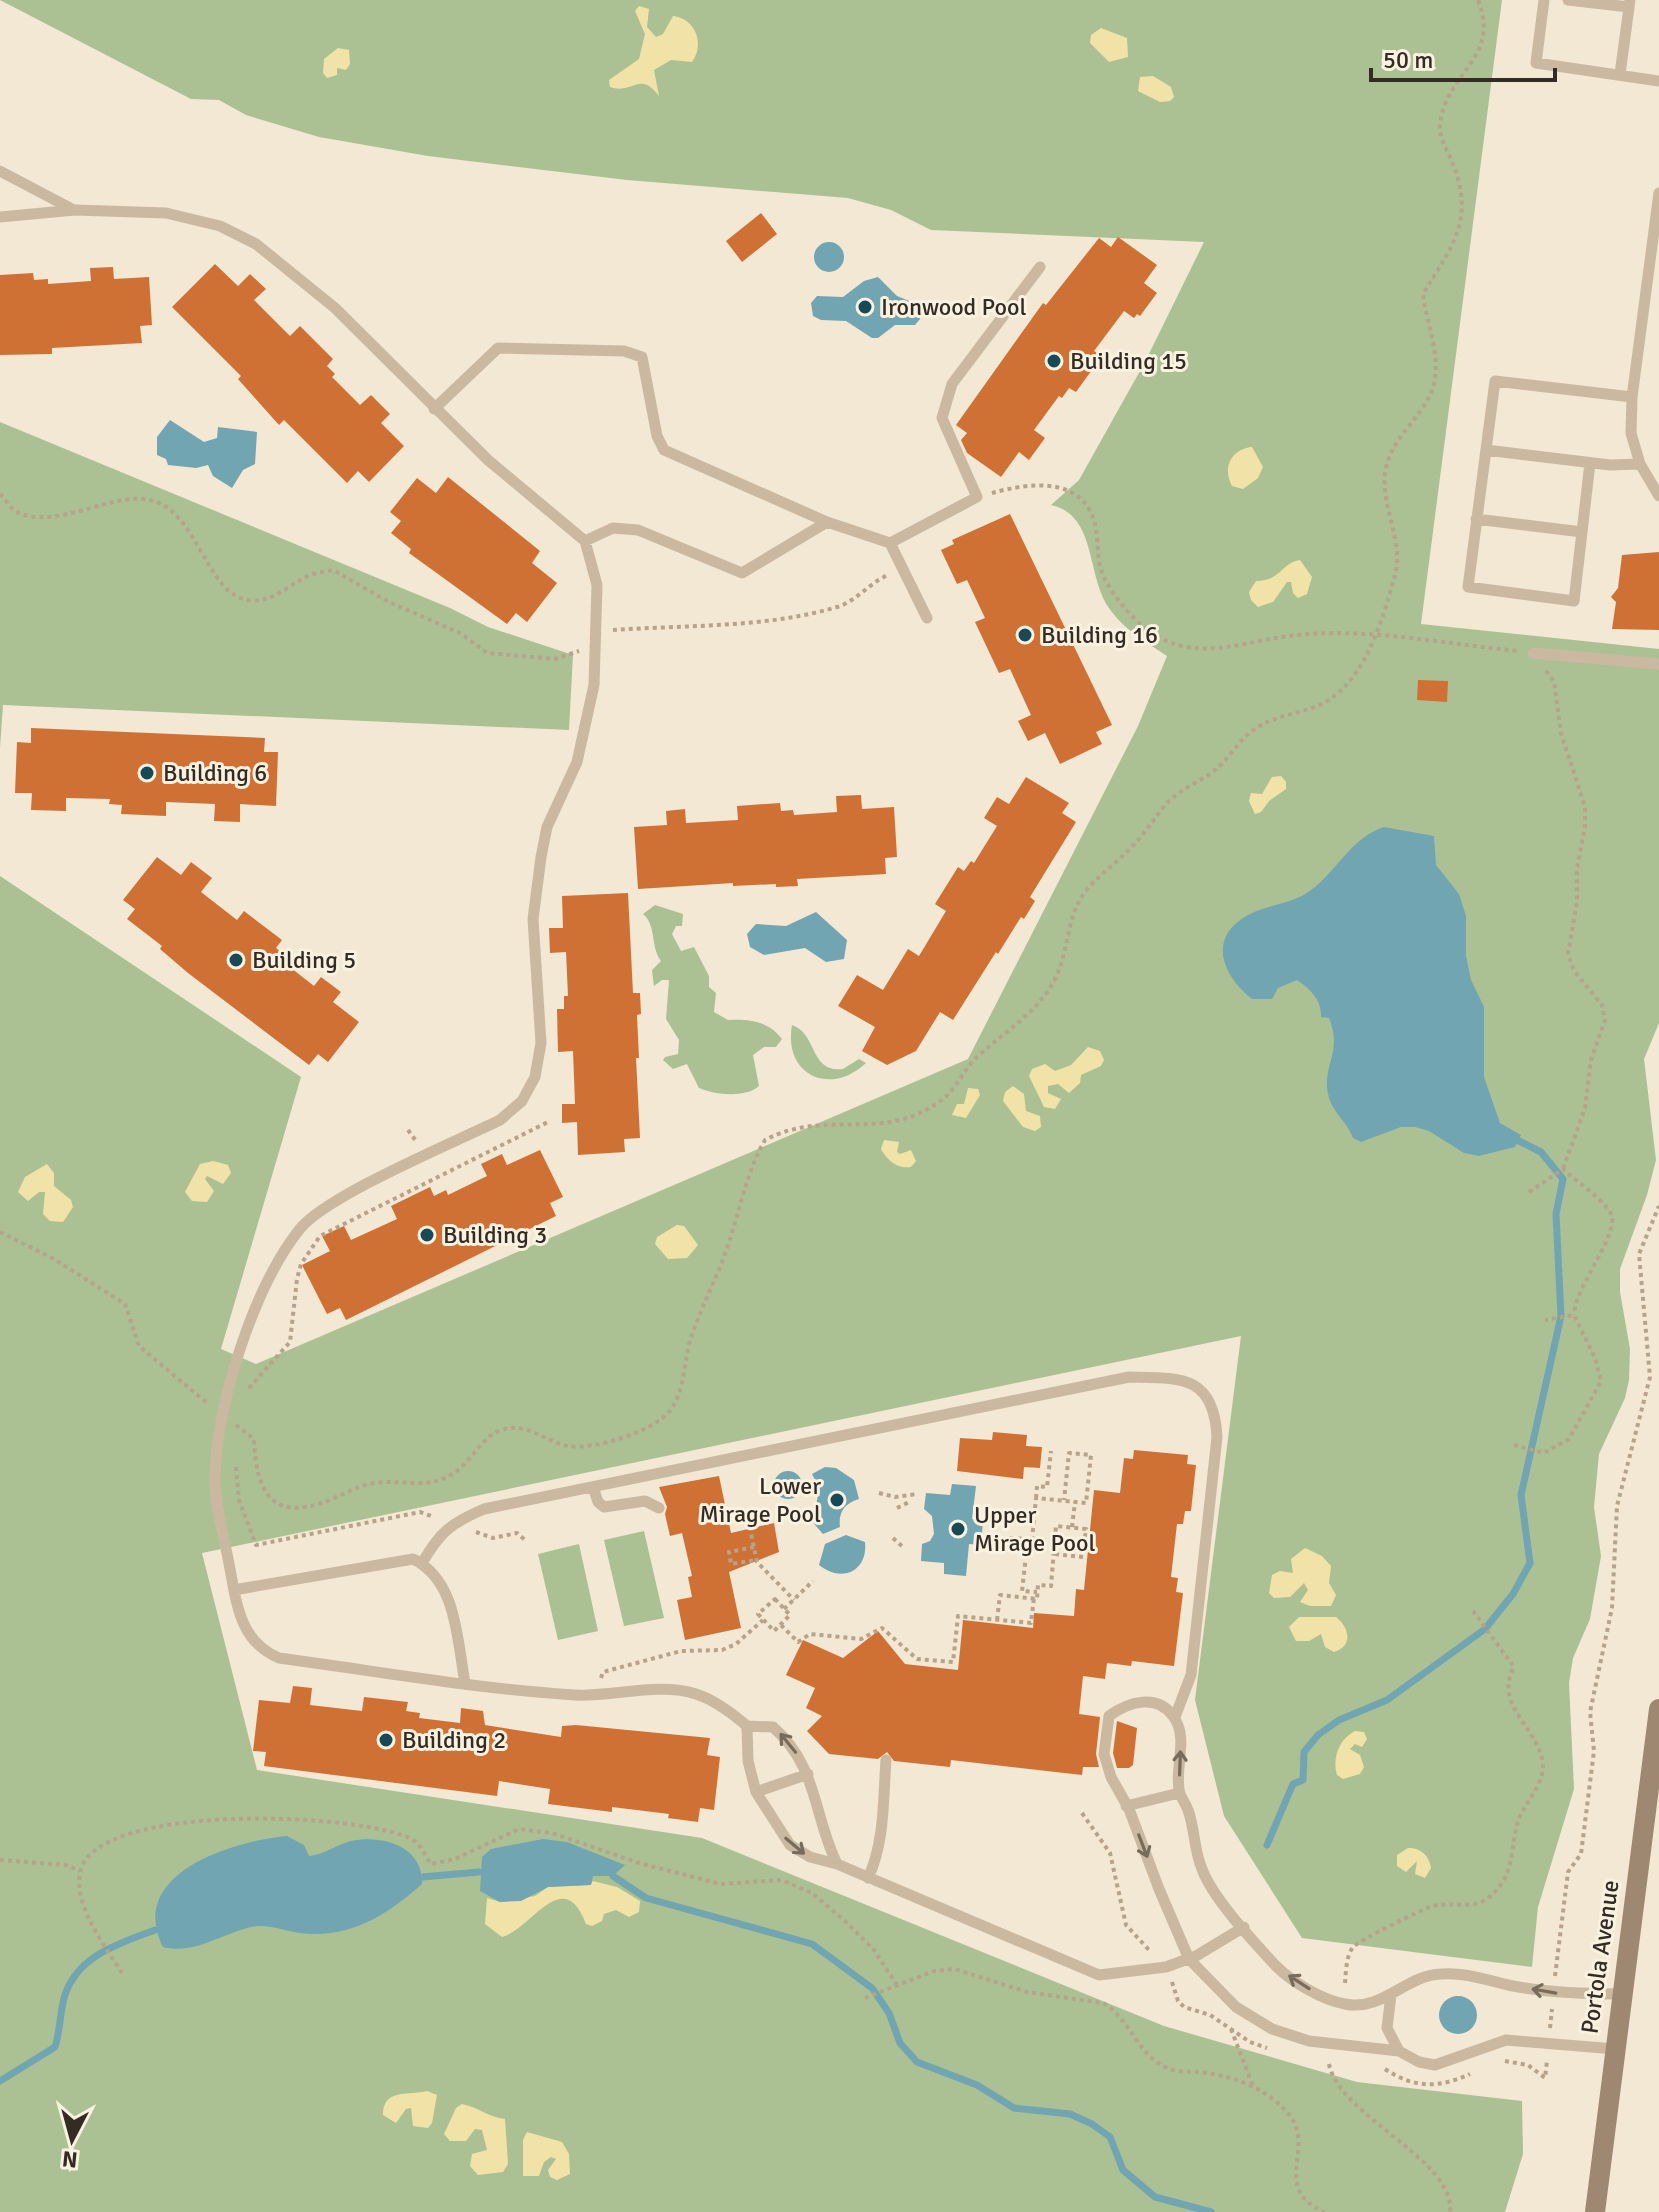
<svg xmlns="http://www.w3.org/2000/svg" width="1659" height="2212" viewBox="0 0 1659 2212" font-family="Signika,sans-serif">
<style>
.green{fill:#abc194}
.sand{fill:#f1e3a7}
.water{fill:#71a5b1}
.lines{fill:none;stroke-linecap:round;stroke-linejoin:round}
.stream{stroke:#71a5b1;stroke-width:7}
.building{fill:#cf7135}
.path{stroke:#b6a38a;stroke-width:4;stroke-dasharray:4 4;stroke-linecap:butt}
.lane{stroke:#cab9a0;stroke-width:11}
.secondary{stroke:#9e8871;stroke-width:20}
.oneway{stroke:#776b5c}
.poi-dot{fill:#174957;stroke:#faf2e0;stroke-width:3}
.labels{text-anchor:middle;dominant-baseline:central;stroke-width:6;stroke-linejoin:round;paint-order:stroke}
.poi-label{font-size:24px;fill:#332b24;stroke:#faf2e0;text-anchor:start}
.street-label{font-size:24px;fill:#332b24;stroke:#faf2e0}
</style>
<rect width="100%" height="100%" fill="#f2e8d4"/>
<path class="green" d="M0,0H1502L1421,624L1659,649V1023L1644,1059L1656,1160L1647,1195L1620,1269V1292L1630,1349L1629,1380L1625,1398L1599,1454L1594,1507L1601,1556L1590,1619L1573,1658L1569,1683L1574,1789L1538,1907L1532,1967L1302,1938L1224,1816L1195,1700L1241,1336L202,1553L257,1770L702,1838L1164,2026L1357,2082L1522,2101L1523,2154L1505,2212H0V876L301,1077L221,1349L256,1364L968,1059L1138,726L1167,656C1145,641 1125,631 1109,608C1086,575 1097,515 1051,505L1079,480L1145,362L1204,242L931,230L891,210L848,198L627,180L428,156L319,137L246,115L219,100L191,99Z
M0,422L450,608L488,627L573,655L569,730L3,705L0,748Z
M655,905L683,914L682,926H676L672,934L681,951L694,947L709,976V987L716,993L714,1012L728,1020C750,1019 768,1021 782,1039L776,1047H764L753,1055L759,1086C746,1098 715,1095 699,1088L687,1064L673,1069L663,1060L665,1057L678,1054L679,1040L666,1019L669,980H662L654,986L652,970L661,961C650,946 657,926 643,914Z
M792,1025C818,1034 809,1073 843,1069L859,1059L866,1063C830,1097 783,1075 792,1025Z
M644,1531L664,1618L624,1626L604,1540Z
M579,1544L598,1631L558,1640L538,1554Z"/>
<path class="sand" d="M639,6L649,9L647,27L656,37L663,34L673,16C696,19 705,44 692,62L671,60L654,70L659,96C639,70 634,95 610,87L609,80L639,59L645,34L635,11Z
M1101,28L1127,38L1128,57L1109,62L1090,43L1091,35Z
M338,48L349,50L350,64L346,70L337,68V75L327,78L323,73L324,59Z
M1153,76L1171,87L1174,97L1170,101L1160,102L1138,91L1140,77Z
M1252,447L1263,467L1258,478L1243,489L1232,486C1222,468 1231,449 1252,447Z
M1300,560L1312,577L1307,594L1298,598L1293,593L1291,582H1287L1273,602L1258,607L1251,600L1249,592L1256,581C1281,581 1281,563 1300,560Z
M1281,776L1286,782V789L1269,801L1261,812L1255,814L1249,801L1251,793L1262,794L1272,777Z
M1088,1047L1100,1051L1104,1060L1101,1066L1081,1075L1080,1083L1069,1093L1058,1084L1048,1086V1093L1061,1099L1055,1109L1044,1107L1029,1076L1032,1069L1045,1064L1055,1071L1071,1065Z
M1013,1086L1024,1094L1026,1111L1040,1116L1041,1127L1035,1131L1023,1127L1003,1101L1005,1092Z
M968,1088L978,1089L980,1095L966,1118L952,1115L957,1104H964Z
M884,1140L899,1142L897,1152L900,1154L911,1150L916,1161L911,1167C897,1169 888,1161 881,1149Z
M213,1161L228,1165L231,1173L223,1184L207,1176L205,1179L214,1191L207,1202L192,1201L185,1192L200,1164Z
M47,1164L54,1173V1186L71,1200L73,1207L63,1222L50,1221L43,1214L45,1192H39L28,1201L18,1192L25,1177Z
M677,1225L684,1226L698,1245L687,1258L668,1259L655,1244L657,1237Z
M1305,1548L1322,1556L1331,1566L1329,1583L1336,1595L1331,1606H1310L1300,1602L1308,1590L1304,1583L1290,1597L1274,1598L1269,1593L1272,1575L1280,1571L1293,1573L1291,1559Z
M1299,1617H1336C1350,1628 1353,1646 1334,1652L1325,1647L1321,1634L1309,1641H1296L1289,1627Z
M1355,1731L1364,1732L1367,1739L1362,1747L1355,1744L1350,1749L1360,1755L1364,1767L1360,1774L1343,1779L1337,1775C1332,1758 1339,1739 1355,1731Z
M1408,1848C1421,1848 1429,1855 1431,1868L1425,1878L1415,1874L1417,1861L1406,1872L1397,1866V1855Z
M593,1881L617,1887L640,1901L639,1912L629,1917L616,1910L604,1914L602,1921L592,1926L586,1924C563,1864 532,1929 502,1937L485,1924L487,1898L500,1902L535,1896L548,1887L590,1885Z
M427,2091L437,2095L432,2123L428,2128L413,2126L411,2108L406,2109L396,2123L383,2115C383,2088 408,2096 427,2091Z
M462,2104C478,2107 488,2117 505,2119L508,2164L503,2172L478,2175L470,2166L472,2154L487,2150L482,2130L475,2129L466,2141H450L444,2134L456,2108Z
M527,2132L562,2142L569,2154L570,2174L557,2180L550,2177L548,2170L556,2159L551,2157L544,2162L539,2176H523V2140Z"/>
<path class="water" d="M814 257a15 15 0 1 1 30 0a15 15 0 1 1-30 0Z
M878,277L897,296L919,305L920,319L915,325H895L878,338H872L846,321L821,320L813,316L811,303L817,296L843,297L864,281Z
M170,420L204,442L217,438L218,427L257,432L255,464L243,470L232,488L213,476L208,465L196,468L168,465L166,459L157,455V437Z
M1384,827L1434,836L1436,865L1459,894L1466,916V956L1471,980L1484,1007V1077L1500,1123L1521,1135L1515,1147L1479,1156L1464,1153L1429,1131L1415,1127H1401L1361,1142L1353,1138C1347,1121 1332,1113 1328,1094C1322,1064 1343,1053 1329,1018L1321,1017C1322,1000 1310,989 1297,980L1278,988L1272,999H1252C1223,976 1206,938 1248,915C1272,902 1292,906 1315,887C1339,867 1353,837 1384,827Z
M816,912L847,940L844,959L826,962L805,948L764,955L750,947L747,934L756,924L786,926Z
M825,1467L836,1468L854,1480L859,1499C845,1503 838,1512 840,1527L823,1534L809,1518C819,1504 821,1489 812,1474Z
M774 1485a14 14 0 1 1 28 0a14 14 0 1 1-28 0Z
M952,1484L976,1486L972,1519L983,1521L981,1545L969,1544L966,1576L944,1574V1563L921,1561L922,1544L930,1541L934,1534L932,1516L924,1509L926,1493L950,1495Z
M846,1535L865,1542C868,1572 841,1583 819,1565L825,1544Z
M287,1836L304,1845L309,1856C325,1854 336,1845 351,1841C383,1834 424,1847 422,1884C386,1916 349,1939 300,1933C284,1931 268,1923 251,1927C221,1934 194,1955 163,1947C126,1873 233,1841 287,1836Z
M543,1839L567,1842L625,1865L613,1876H593L591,1885L548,1887L521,1901L500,1902L480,1891L482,1857L491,1849Z
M1439 2015a19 19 0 1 1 38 0a19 19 0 1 1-38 0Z"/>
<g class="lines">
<path class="stream" d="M1267,1845L1293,1784L1303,1780L1304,1752L1318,1735L1339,1720L1387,1700L1485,1629L1513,1594L1530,1563L1521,1495L1561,1316L1556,1214L1563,1179L1541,1152L1519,1141
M613,1876L646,1898L812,1944L872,1988L889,2013L900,2043L917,2062L977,2085L1014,2108L1070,2114L1092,2124L1110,2137L1123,2170L1155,2197L1211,2212
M422,1877L479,1872
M0,2081L55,2047C60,2031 60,2014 64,1998C76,1956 118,1944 155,1930"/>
</g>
<path class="building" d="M761,213L777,234L742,262L726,241Z
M1118,237L1157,265L1144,283L1157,293L1140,316L1137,314L1134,318L1124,311L1094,351L1102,356L1076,392L1069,388L1062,398L1059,396L1034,430L1045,438L1029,460L1019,452L1001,477L967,453L961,440L967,433L956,425L1043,303L1046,305L1099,238L1111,247Z
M215,264L238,286L250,274L266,289L254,300L290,336L300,326L333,359L327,366L335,374L332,377L360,405L371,395L390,414L381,423L404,446L369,482L358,471L347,483L284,420L279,425L238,379L241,376L172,307Z
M113,267L114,279L149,277L152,325L140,326L142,343L52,348V354L0,355V275L33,273L34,280L48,279V284L91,281L90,268Z
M448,477L540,551L532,563L557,583L527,622L516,613L507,624L409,553L411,549L391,533L401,521L390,512L417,478L436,493Z
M1010,514L1112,725L1096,732L1102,744L1060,764L1045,733L1028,741L1018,721L1031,715L1010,669L999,673L975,622L985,618L967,580L957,584L941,550L954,544L952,540Z
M1659,552V630L1612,629L1616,602L1611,597L1618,588L1622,555Z
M1418,680L1448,681L1447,702L1417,700Z
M31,728L265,738L264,752H278L276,806L240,804V822L214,821L215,804L166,802V816L121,814L122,805L109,804L110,799L66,798V811L31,810L32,793H15L17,742L31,743Z
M1026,777L1069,803L1062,813L1076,822L1030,897L1035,901L1024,919L1021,917L998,954L996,952L953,1020L940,1012L916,1051L887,1065L862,1051L875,1027L838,1006L857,975L883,990L908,949L919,956L946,911L935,904L958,867L964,871L971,861L974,863L997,826L984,818L997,797L1009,804Z
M861,795L862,809L894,807L897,857L885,858L886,874L797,879L798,886L776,887V884L733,886V883L638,889L634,827L667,825L666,811L685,809L686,823L738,820L737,806L780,803L781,811L793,810L794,815L837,812L836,796Z
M157,857L181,875L191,862L212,878L201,892L237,920L244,911L282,940L276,948L286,956L282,961L314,986L321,977L341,992L333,1002L359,1022L328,1062L318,1054L309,1065L188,973L160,949L162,946L127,919L135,909L123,900Z
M628,893L633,993H640L641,1014L637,1015L639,1058H636L640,1138L624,1139L625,1152L578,1155L577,1122L562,1123V1104H575L573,1051L558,1052L557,1009H564V996H568L566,952L550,953L549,928H563L562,896Z
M540,1150L563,1197L550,1203L556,1216L346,1320L340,1308L327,1314L302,1265L330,1251L322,1236L344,1226L351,1240L397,1219L391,1206L430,1187L434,1196L446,1190L448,1195L487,1176L481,1164L502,1154L507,1165Z
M993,1432L1027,1435L1026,1446L1042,1447L1040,1468L1024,1467L1023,1479L957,1471L960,1438L992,1440Z
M1134,1450L1188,1455L1187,1464L1196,1465L1191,1511H1185L1183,1524H1177L1171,1577L1178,1578L1176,1592L1183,1593L1174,1666L1132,1661L1131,1666L1107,1663L1105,1679L1083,1676L1079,1714L1100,1717L1096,1754L1099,1767H1083L1082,1775L951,1760L950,1767L894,1761L887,1752L878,1759L829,1754L807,1731L822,1716L806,1708L815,1688L786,1675L803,1640L843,1658L878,1631L905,1664L958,1670L963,1620L1033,1628L1034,1613L1074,1616L1076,1589L1084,1590L1094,1490L1120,1493L1124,1458L1133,1459Z
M719,1476L731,1533L774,1523L779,1552L729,1572L741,1628L685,1640L677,1600L692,1597L688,1577L692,1576L682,1533L670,1536L665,1514L667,1507L659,1487Z
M293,1686L312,1688L310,1705L362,1711L364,1697L408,1702L406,1711L420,1713L419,1718L460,1723L461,1708L483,1711L485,1725L561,1737L562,1726L576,1725L710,1738L707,1755L720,1757L714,1810L700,1808L698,1822L668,1818L669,1814L612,1807V1812L548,1804L550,1789L499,1781L497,1796L264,1766L266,1752L253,1751L259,1700L290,1703Z
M1117,1721L1137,1728L1133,1765L1129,1768H1117L1113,1753Z"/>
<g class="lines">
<path class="path" d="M992,493C1028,483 1083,475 1095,524C1099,541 1096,561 1104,577C1114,598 1137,625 1157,636C1197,660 1241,643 1282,637C1359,625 1442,644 1519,651
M0,494C5,499 11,509 17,512C52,530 106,496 143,499C202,503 204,609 260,600C276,598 290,585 304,578C312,573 323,572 333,570L389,602L460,633L487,653L555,659L579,651
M613,630C686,625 767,628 837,607C857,601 869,583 888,575
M1546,671L1554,681L1561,733L1585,807V827L1577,868V902L1568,954L1574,971L1602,1005L1605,1020L1591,1060L1585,1108L1563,1169
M408,1130L416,1141
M1529,1192L1563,1169C1577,1182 1599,1196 1610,1212C1623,1231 1575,1285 1574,1315
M0,1232L54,1259L125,1304L139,1346L207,1403
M249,1388L290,1342L297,1279L301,1264L320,1236L548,1122
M236,1425L254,1439C256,1492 271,1523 330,1500C345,1494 358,1485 375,1483C402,1479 425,1490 451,1475C470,1464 482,1437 499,1431C525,1420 545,1442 568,1446C593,1450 652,1432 669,1412C686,1390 683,1362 691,1338C701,1307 717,1278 727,1248C740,1211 745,1175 765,1140C828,1107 883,1145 943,1099C957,1088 964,1069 977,1057C1005,1031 1035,1015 1054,981C1071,949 1064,915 1090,886C1105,870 1124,857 1138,840C1149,828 1157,814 1168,802C1180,790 1195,784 1208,775C1224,765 1233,749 1246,736C1265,718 1288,716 1312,708C1363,691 1382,622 1395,575C1404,542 1381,507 1385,473C1390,436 1426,416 1434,384C1441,355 1426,322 1423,294C1452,246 1475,221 1453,164C1448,151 1438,137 1440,123C1448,70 1501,58 1478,0
M1514,1445L1544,1453L1569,1439L1601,1381L1595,1358L1574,1315L1545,1320
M236,1467L239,1500L256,1545L420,1512L434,1517
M879,1493L895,1497L917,1494
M1036,1498L1037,1486L1047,1487L1051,1451
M897,1508L909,1502
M748,1519L757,1562L794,1600
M1072,1527L1075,1502
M476,1532L493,1538L517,1533L525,1540
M893,1538L904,1548
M1010,1538L1055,1541
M1028,1539L1022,1591L1037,1592
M1032,1540L1036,1498L1086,1503L1091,1455L1069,1453L1064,1500
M754,1547L729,1552L731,1564L756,1560
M775,1599L790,1615L774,1631L758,1614Z
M784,1609L813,1581
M997,1620L1000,1595L1037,1599L1038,1585L1051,1586L1056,1526L1086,1529L1083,1557L1054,1554
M781,1625L798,1642L810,1634L861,1639L882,1628L917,1659L953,1662L958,1616L1031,1623L1034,1598
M601,1678L603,1672L681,1651L722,1650L736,1644L763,1620
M1082,1813L1110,1853L1126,1925L1150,1951
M0,1860L66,1865L80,1871
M122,1973C105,1946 74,1907 80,1873C92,1801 364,1812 413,1840C421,1845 426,1857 431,1864L455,1859L519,1829L552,1833L639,1863L720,1884L782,1880L812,1893L845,1921L874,1950L897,1985
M1555,1976L1568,1872L1581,1854L1594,1751L1590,1712L1612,1608L1617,1506L1650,1377L1639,1254L1659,1206
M1172,1982L1178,2001L1184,2007L1210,2015L1250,2042L1267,2048
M1345,1983C1346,1972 1346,1956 1353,1947C1356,1942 1426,1907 1433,1906C1465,1900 1480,1916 1503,1881C1515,1862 1511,1837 1520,1816C1527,1801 1543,1784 1543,1767C1542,1729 1492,1707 1514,1667L1471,1608
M865,1998L934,1971L955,1969L1027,1992L1103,2003C1131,2019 1136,2054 1167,2068C1177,2073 1187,2071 1198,2072C1231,2075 1269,2088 1290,2116C1315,2148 1271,2189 1324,2212
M1550,2028L1552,2009
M1231,2029L1253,2086
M1505,2061L1528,2065L1545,2078L1547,2061
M1329,2064C1339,2116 1456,2160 1450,2212
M1385,2069C1415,2089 1439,2088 1470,2074"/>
<path class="lane" d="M1544,0L1536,63L1659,81
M1568,0L1629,7
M1620,74L1630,0
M0,171L74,210
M1659,193L1632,397L1631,433L1640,464L1659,496
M0,217L75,210L166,213L220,226L256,244L335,308L488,460L585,541L597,585L594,685L577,762L547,827L541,857L533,919L541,1043L535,1077L522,1101L500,1120C455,1142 325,1196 299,1230C254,1287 215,1407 215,1479C215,1508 225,1540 230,1569C237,1607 241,1642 279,1658C377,1671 476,1689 575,1695C613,1697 659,1682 696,1694C715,1700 733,1714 747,1726L773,1727C818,1766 813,1815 837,1864
M434,409L498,348L624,351L642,357L657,436L664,450L827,522
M1486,450L1610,465L1640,464
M1590,463L1574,601L1468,587L1495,381L1632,397
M1476,519L1582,532
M585,541L613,528L638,530L742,573L827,522L890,543L977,497L942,418L952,384L1040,267
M890,543L927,618
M1533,653L1659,664
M593,1487L598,1502L604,1507L645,1501L659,1508
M422,1563C440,1532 451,1523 484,1509L1129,1377C1179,1378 1214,1374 1217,1437L1191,1675L1175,1717
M234,1590L413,1559C457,1580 457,1640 465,1683
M747,1726L748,1761L756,1792L790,1845L810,1857L837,1864L1099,1975L1166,1967L1196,1956L1244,1927
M756,1792L808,1774
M1126,1806L1179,1793
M868,1878C885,1842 883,1799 886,1760
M1391,1995L1387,2028L1399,2051
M1615,2049L1506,2040L1435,2065L1419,2062L1399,2051L1309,2041L1272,2029L1236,2007L1189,1959L1159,1889L1129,1809L1111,1777L1104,1754L1109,1716C1128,1702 1157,1693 1173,1716C1190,1738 1173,1770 1180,1794C1182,1799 1186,1804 1188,1810C1195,1829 1194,1851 1202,1869C1213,1899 1254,1942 1276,1966C1292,1982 1322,2000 1345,2004C1382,2012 1406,1975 1441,1974C1467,1972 1489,1981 1513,1986C1550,1993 1585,1994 1622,1994"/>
<path class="secondary" d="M1595,2212L1659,1709"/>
</g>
<defs><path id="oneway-shaft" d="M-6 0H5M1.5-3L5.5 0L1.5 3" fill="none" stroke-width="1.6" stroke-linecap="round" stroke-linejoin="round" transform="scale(2)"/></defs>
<g class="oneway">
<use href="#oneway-shaft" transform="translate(788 1743) rotate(-129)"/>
<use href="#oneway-shaft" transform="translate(1180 1763) rotate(-88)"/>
<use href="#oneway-shaft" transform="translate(795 1846) rotate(40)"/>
<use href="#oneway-shaft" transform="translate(1143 1846) rotate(69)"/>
<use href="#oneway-shaft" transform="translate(1299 1982) rotate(-147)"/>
<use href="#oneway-shaft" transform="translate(1544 1991) rotate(-170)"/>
</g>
<g class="poi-dot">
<circle cx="865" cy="307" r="8"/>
<circle cx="1054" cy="361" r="8"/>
<circle cx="1025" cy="635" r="8"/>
<circle cx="147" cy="773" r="8"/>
<circle cx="236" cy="960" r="8"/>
<circle cx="427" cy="1235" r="8"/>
<circle cx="837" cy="1500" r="8"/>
<circle cx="958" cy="1529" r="8"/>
<circle cx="386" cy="1740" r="8"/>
</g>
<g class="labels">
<g class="poi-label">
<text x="881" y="307">Ironwood Pool</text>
<text x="1070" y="361">Building 15</text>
<text x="1041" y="635">Building 16</text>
<text x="163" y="773">Building 6</text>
<text x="252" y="960">Building 5</text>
<text x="443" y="1235">Building 3</text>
<text x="821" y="1486" text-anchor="end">Lower<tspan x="821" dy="28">Mirage Pool</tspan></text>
<text x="974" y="1515">Upper<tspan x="974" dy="28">Mirage Pool</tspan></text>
<text x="402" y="1740">Building 2</text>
</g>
<g class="street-label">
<text transform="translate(1600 1957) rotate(-82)">Portola Avenue</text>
</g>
</g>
<g transform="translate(72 2140) rotate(186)" stroke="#faf2e0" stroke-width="6" paint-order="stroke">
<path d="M0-6L14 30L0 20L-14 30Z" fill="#332b24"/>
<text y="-12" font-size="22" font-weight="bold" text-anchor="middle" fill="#332b24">N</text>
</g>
<path d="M1371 68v12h184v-12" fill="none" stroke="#332b24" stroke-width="4"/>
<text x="1383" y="68" font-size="24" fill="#332b24" stroke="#faf2e0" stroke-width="6" paint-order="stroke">50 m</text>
</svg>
